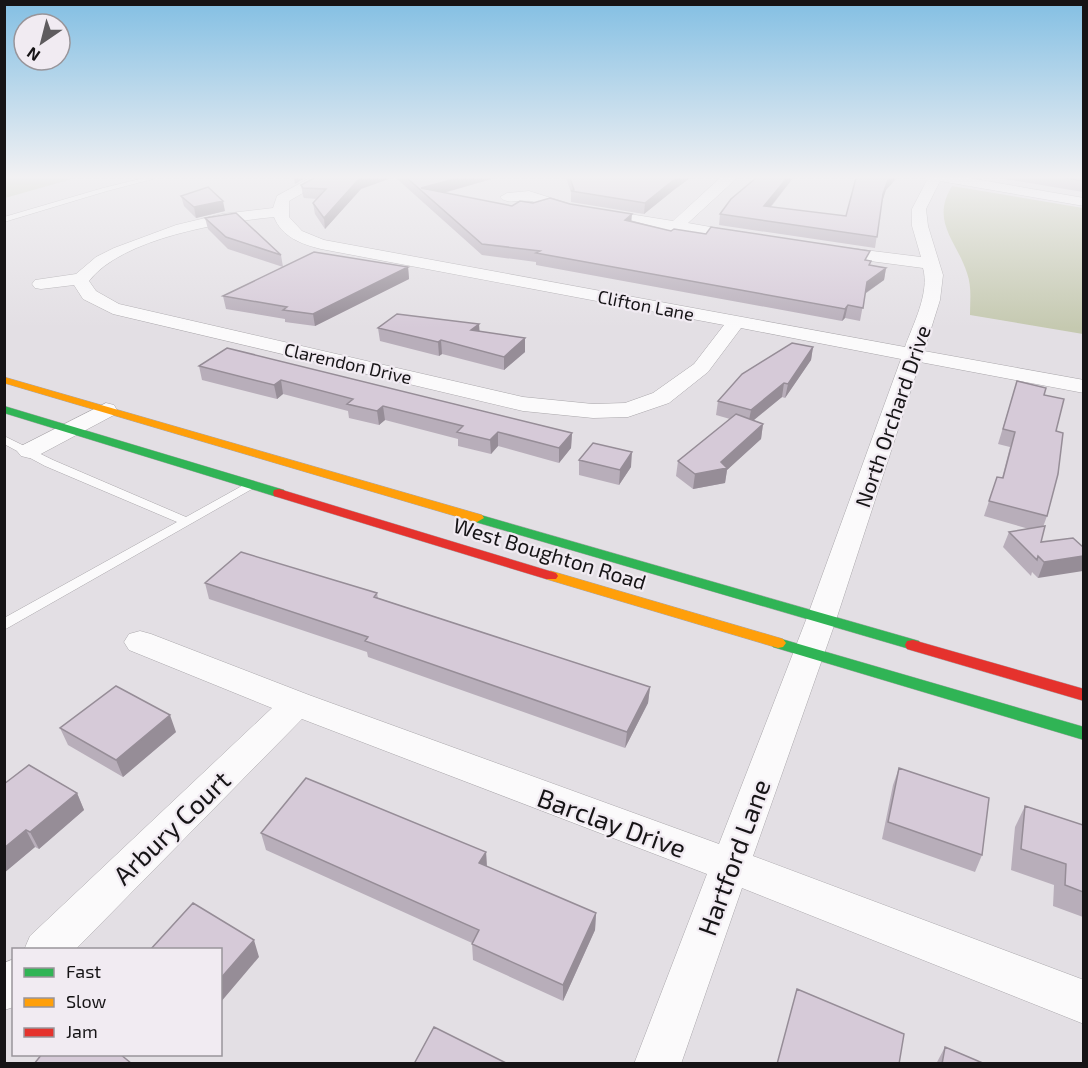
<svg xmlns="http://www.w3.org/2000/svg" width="1088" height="1068" viewBox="0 0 1088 1068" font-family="'Exo 2',sans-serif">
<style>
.green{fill:#c5c9b0}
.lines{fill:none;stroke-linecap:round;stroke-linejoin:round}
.lane-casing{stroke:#aaa7ab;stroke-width:1}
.street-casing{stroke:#aaa7ab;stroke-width:1}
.fast-casing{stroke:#aaa7ab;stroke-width:1}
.slow-casing{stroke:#aaa7ab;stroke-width:1}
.jam-casing{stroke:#aaa7ab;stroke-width:1}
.lane{fill:#fbfafb;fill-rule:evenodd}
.street{fill:#fbfafb;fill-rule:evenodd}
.fast{fill:#30b455;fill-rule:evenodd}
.slow{fill:#ff9f0a;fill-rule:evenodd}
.jam{fill:#e5322d;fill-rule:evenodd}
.wall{fill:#b8aeba}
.shaded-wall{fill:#968d97}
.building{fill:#d6cad8;stroke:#968d97;stroke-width:1.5}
.labels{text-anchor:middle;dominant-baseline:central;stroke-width:4.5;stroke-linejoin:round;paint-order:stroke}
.far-street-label{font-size:18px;fill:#161416;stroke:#f1ebf2}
.street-label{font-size:21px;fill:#161416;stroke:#f1ebf2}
.near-street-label{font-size:26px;fill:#161416;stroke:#f1ebf2}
</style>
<rect width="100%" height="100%" fill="#e3dfe4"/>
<path class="green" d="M5,178L72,179L5,198Z
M952,186L1083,208V334L970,315C970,301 972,287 967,273C957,241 930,222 952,186Z"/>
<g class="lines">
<defs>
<path id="lane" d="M144,178L153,179L107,191L4,222V217L103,188Z
M4,436L53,460L186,517L249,482L253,481L259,485L4,630V618L177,522L45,466L4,444Z"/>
<path id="street" d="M310,178H329L289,201V217L302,231L324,240L905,347C913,324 930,293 923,268L832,256L826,254L824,251L826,248L832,246L921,257L912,226V209L928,178H969L1084,198V206L940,181L926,209L928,226L943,275L940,300L924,351L1084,380V393L920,362L836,620L753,856L1084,980V1024L742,888L681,1064H634L707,874L302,719L75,950H24L30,936L272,708L129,650L124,642L129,634L140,631L151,634L309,695L719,844L806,620L901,359L741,328L708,372L669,403L628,417L593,418L523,411L113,314L83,299L74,285L41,289L35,288L32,284L35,280L76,274L96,257L114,248L176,225L222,214L273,208L277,196ZM274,217C282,237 301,244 321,249L724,325L694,364L653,393L625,403L593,404L523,397L119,304L96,291L89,281C122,238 223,222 274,217Z
M720,178H737L688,223L750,234L752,237L750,240L744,242C675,230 601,225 535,202C524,198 508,206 500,197L507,193L529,191L573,205L673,221Z
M106,403L114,405L117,410L114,415L37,456L29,458L21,456L17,451L21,446Z
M14,959V1007L4,1010V963Z"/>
<path id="fast" d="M4,406L284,490L285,493L279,497L274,496L4,413Z
M477,514L919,641L921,645L919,649L913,650L472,521L470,518L472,515Z
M778,638L1084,727V740L773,647L770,643L773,639Z"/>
<path id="slow" d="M4,377L482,515L484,518L477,522L472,521L4,383Z
M551,571L783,639L786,643L783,647L778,648L546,579L544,576Z"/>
<path id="jam" d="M279,489L556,573L558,576L556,579H546L274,496L273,493L274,490Z
M913,640L1084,689V701L907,649L905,645L907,641Z"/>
</defs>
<use href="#lane" class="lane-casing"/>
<use href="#street" class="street-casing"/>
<use href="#fast" class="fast-casing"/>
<use href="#slow" class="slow-casing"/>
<use href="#jam" class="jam-casing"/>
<use href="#lane" class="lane"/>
<use href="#street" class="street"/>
<use href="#fast" class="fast"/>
<use href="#slow" class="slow"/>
<use href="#jam" class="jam"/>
</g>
<path class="wall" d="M396,178H495L444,193L512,206L533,203L570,204L671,231L868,260L870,265L886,268L884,280L865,294L860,321L845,318L842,321L536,265V262L482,255Z
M566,178H690L675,189L644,214L571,202V192Z
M793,178L771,207L846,216L886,190L882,201L875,248L719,225L720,214Z
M999,178H1083V192Z
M301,185L361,189L325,229L315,214L313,203L317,199L304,198L303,196Z
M181,196L225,211L196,218L184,206Z
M205,218L281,255L283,267H408L409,279L315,326L285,322V319L226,309L223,296L283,267L228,249L208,229Z
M479,324V331L525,352L504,370L442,354L439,356L380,341L378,328Z
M813,347L811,360L785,398L782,397L753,420L763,424L761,439L727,470L725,483L693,489L676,476L678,461L730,419L716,415L718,401Z
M227,348L572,433L571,448L559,463L498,446L491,454L458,446V439L385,420L379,425L349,418L348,411L283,394L277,399L202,380L199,366Z
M1017,381L1044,395L1056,431L1047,516L1043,527L1041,542L1073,538L1038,578L1032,572L1031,576L1003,547L1009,532L1029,529L984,516L997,477L1002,478L1010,447L998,444Z
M579,460L631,467L619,485L579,475Z
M205,583L377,593L378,598L650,687L648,703L625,748L368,657L367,652L209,599Z
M60,728L176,732L123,777L68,745Z
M29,765L77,793L84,810L39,849L35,847L4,873Z
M899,768L982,855L975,872L882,839L893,785Z
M1025,806L1083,825V917L1053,906L1054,885L1011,870L1015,827Z
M261,833L486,852L487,867L596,913L595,930L563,1001L473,960L472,943L266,850Z
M797,989L899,1064H777Z
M945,1047L985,1064H936Z"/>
<path class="shaded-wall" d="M294,178H305L295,184Z
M362,178H392L361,189L325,229L324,218L359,179Z
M458,178H495L428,197L421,188Z
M676,178H690L675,189L644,214L645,203Z
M787,178H793L763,216L764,206Z
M889,178H897L886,190L881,205L883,194L888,180Z
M223,201L225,211L196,218L194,207Z
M632,214L631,225L625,220Z
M408,267L409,279L315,326L313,314Z
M886,268L884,280L864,294L867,282Z
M848,305L845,318L842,321L845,309Z
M479,324L480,337L471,330Z
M525,338V352L504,370V357Z
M441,340L442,354L439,356L438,342Z
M813,347L811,360L785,398L788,384Z
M281,380L283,394L277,399L274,385Z
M784,383L782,397L748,425L751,410Z
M383,406L385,420L379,425L377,411Z
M763,424L761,439L727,470L725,483L693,489L695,474L721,462Z
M498,432V446L491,454L490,440Z
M572,433L571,448L559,463V448Z
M632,452L631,467L619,485L620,470Z
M1083,556V571L1038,578L1044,562Z
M650,687L648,703L625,748L627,732Z
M170,715L176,732L123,777L116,760Z
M77,793L84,810L39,849L30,832Z
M26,830L35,847L4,873V848Z
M486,852L487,869L479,863Z
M596,913L595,930L563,1001V985Z
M254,940L259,957L220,1003V979Z"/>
<path class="building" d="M314,178H362L359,179L324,218L313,203L326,189L303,188L301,185Z
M407,178H458L421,188L512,206L520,201L533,203L550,198L570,204L632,214L625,220L671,231L674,229L706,234L711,227L870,251L865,260L871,261L869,265L886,268L867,282L863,308L848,305L845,309L536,253L540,251L482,244Z
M570,178H676L645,203L571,191L574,190Z
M756,178H787L764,206L846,216L856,178H889L888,180L883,194L877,237L720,214L731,199Z
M1064,178H1083V181Z
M208,187L223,201L194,207L181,196Z
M236,213L281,255L226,237L205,218Z
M314,252L408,267L313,314L283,310L287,307L223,296Z
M397,314L479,324L471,330L525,338L504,357L441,340L438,342L378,328Z
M792,343L813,347L788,384L784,383L751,410L718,401L742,374Z
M227,348L572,433L559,448L498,432L490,440L457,432L463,426L383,406L377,411L347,404L353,399L281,380L274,385L199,366Z
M1017,381L1046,388L1044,395L1064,399L1056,431L1063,433L1058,474L1047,516L989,501L997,477L1003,478L1015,432L1003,429Z
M736,414L763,424L721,462L727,468L695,474L678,461Z
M593,443L632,452L620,470L579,460Z
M1045,526L1041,542L1073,538L1083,547V556L1044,562L1038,556L1037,560L1009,532Z
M241,552L377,593L374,597L650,687L627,732L365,641L368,637L205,583Z
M116,686L170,715L116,760L60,728Z
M29,765L77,793L30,832L26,830L4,848V784Z
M899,768L989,798L982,855L888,822Z
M306,778L486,852L479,863L596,913L563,985L472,944L479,930L261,833Z
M1025,806L1083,825V892L1065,885L1066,864L1021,849Z
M193,903L254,940L220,979V950H150Z
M797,989L904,1034L899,1064H777Z
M434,1027L508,1064H414Z
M945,1047L985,1064H942Z
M42,1054H120L132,1064H34Z"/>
<linearGradient id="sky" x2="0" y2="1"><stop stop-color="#83bfe3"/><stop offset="0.54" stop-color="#f2f1f3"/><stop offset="1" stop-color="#f2f1f3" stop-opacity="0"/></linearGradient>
<rect width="1088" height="328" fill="url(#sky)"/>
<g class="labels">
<g class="far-street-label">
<text transform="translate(646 305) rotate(11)">Clifton Lane</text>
<text transform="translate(348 363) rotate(13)">Clarendon Drive</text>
</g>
<g class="street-label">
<text transform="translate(892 416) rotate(-71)">North Orchard Drive</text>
<text transform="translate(550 553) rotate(17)">West Boughton Road</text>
</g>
<g class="near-street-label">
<text transform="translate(612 822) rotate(20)">Barclay Drive</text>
<text transform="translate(171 827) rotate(-44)">Arbury Court</text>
<text transform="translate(733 857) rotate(-70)">Hartford Lane</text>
</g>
</g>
<rect width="1088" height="1068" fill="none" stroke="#161416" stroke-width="12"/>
<rect x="12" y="948" width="210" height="108" fill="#f1ebf2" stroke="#99959a" stroke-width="1.5"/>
<rect x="24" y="968" width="30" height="9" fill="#30b455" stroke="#99959a" stroke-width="1.5"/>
<text x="66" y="978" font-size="18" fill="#161416">Fast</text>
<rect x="24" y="998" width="30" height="9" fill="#ff9f0a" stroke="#99959a" stroke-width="1.5"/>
<text x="66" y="1008" font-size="18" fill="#161416">Slow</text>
<rect x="24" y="1028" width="30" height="9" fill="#e5322d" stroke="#99959a" stroke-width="1.5"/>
<text x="66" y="1038" font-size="18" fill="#161416">Jam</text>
<g transform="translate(42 42) rotate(215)"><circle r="28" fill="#f1ebf2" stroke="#99959a" stroke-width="1.5"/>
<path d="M0-4.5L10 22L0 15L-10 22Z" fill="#5e5b5e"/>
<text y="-9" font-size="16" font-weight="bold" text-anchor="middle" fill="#161416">N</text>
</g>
</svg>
